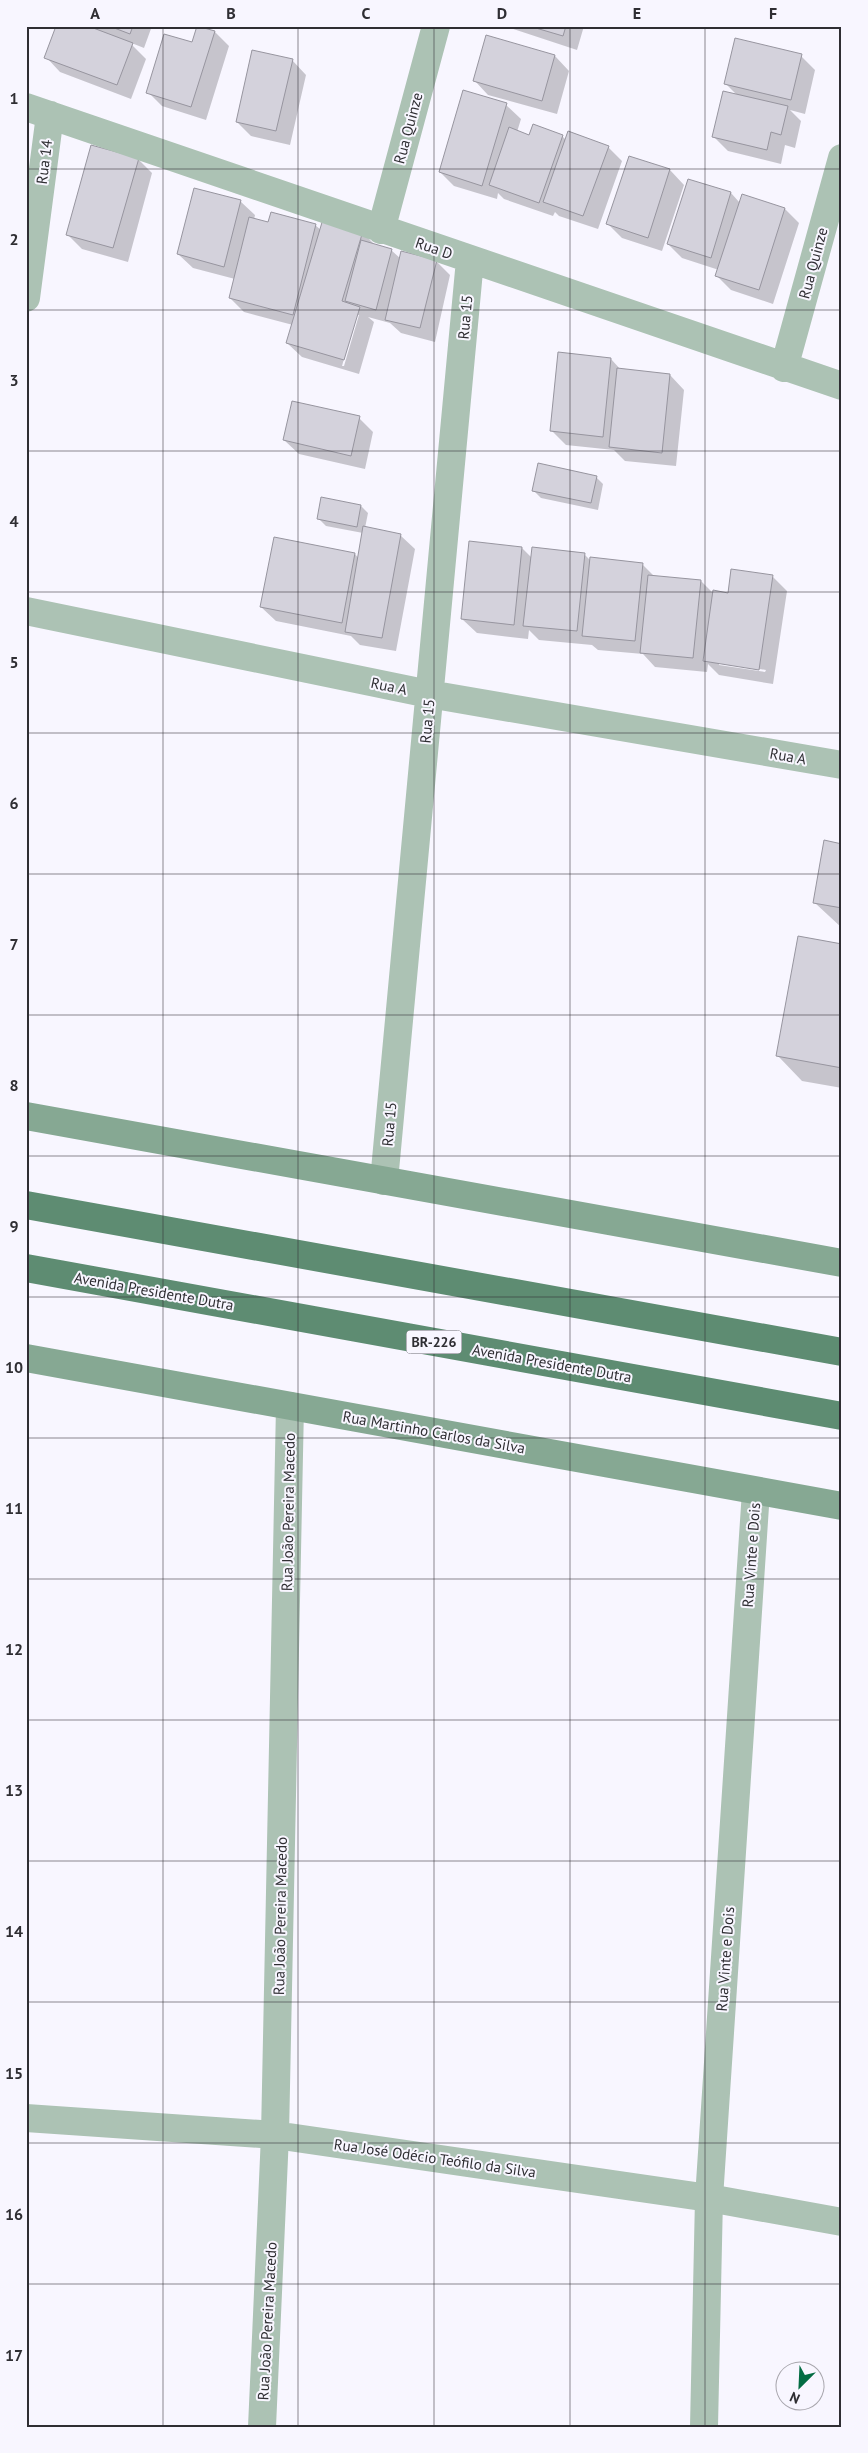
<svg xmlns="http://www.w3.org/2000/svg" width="868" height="2453" viewBox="0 0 868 2453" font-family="'PT Sans',sans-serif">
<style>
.shadow{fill:#0003;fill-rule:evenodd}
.building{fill:#d4d2dc;stroke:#97959f}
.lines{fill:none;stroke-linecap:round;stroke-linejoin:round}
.minor{stroke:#acc2b4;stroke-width:28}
.secondary{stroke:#86a893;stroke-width:28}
.trunk{stroke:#5e8c72;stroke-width:28}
.grid{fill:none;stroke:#2f2e33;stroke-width:1;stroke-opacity:0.55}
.labels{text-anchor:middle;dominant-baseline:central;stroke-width:4;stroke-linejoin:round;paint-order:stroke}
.shield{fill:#f8f6ff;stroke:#6b6a70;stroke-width:1}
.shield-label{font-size:14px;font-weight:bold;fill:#2f2e33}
.street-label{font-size:15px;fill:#2f2e33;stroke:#f8f6ff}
.neatline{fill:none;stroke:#2f2e33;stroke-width:2}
.grid-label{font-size:16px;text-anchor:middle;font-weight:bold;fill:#2f2e33}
</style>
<rect width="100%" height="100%" fill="#f8f6ff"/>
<path class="shadow" d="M58,26H152L144,48L129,42L146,59L131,99L60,72L46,57Z
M198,26L215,32L229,46L206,120L162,106L148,92L193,44Z
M504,26H584L577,50Z
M487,36L555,56L569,71L557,114L488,95L474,80Z
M801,56L815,70L805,114L790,110L801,121L795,148L785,145L781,164L728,151L714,137L737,95L725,83Z
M292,60L306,75L290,145L251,136L237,122Z
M506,105L521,119L517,132L530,136H562L566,140L608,147L622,161L598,229L559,216L555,212L553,216L504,199L498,193L497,199L454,186L440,172Z
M138,159L152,173L128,262L82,249L67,234Z
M670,170L684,185L662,251L622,238L608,224Z
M688,180L731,193L740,203L785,209L799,223L773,304L731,290L717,276L719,270L682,258L668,244Z
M240,201L255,215L254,220L269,224L315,225L321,230L362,232L375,245L391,250L401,259L436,261L450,275L435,342L401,333L390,323L368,317L374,322L359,374L302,357L287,343L293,325L244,312L230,298L235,279L193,268L178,254ZM356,315H359L344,366H342Z
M611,359L621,370L670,375L684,390L676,466L625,461L614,450L566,445L551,430Z
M359,418L373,432L365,469L299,454L284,440Z
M596,477L603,484L598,510L541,498L534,491Z
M361,506L368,513L365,528L400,535L415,549L396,651L360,645L351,636L276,621L261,607L355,554L359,559L363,533L326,526L319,519Z
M522,548L532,558L584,554L591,561L642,564L655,577L701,581L714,594H730L773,577L787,591L773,684L719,675L708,664L707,672L655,667L643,654L598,650L592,645L539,640L529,630L528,639L477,633L462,619ZM719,662L766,670L765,672L719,665Z
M842,845V928L815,903Z
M842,945V1088L802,1081L778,1056Z"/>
<path class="building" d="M56,26H88L133,43L117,85L44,58Z
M109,26H133L130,34Z
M197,26L215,31L191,107L146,93L164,34L192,42Z
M529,26H566L563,36Z
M486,35L555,55L542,101L473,81Z
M735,38L802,54L791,100L724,84Z
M252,50L293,59L276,131L236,122Z
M463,90L507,103L482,186L439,172Z
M723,91L788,106L781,135L771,132L767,150L712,137Z
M533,124L563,135L539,203L489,185L509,127L529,135Z
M568,131L609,146L583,216L543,202Z
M91,145L139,158L113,248L66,235Z
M629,156L670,169L648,238L606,224Z
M688,179L731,192L711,258L667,244Z
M194,188L241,200L224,267L177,254Z
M742,194L785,208L759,290L715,276Z
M271,212L316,224L293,315L229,298L249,217L268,222Z
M323,219L363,231L342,301L360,307L344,360L286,343Z
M361,240L392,249L376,310L345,301Z
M401,251L437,260L420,328L385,320Z
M558,352L611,358L603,437L550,431Z
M617,368L670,374L662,453L609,447Z
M292,401L360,416L351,456L283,440Z
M538,463L597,476L591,503L532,491Z
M321,497L361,505L357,527L317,519Z
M363,526L401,534L382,638L345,632Z
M274,537L355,553L342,623L260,607Z
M469,541L522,547L514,625L461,619Z
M532,547L585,553L577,631L523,626Z
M590,557L643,563L635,641L582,636Z
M731,569L773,575L759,670L703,661L713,590L728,593Z
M648,575L701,580L693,658L640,653Z
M824,840L842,844V908L813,903Z
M798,936L842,944V1068L776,1056Z"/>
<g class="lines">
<path class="minor" d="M26,107L842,386
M381,230L436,26
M26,298L50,115
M784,368L842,158
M26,611L429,694L842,765
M384,1181L470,260
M26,2118L275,2135L709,2198L842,2222
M262,2427L275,2135L290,1406
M704,2427L709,2198L756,1491"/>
<path class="secondary" d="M26,1116L842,1263
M26,1358L842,1506"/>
<path class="trunk" d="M26,1205L842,1352
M26,1268L842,1416"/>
</g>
<path class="grid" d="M163,26V2427M298,26V2427M434,26V2427M570,26V2427M705,26V2427M26,169H842M26,310H842M26,451H842M26,592H842M26,733H842M26,874H842M26,1015H842M26,1156H842M26,1297H842M26,1438H842M26,1579H842M26,1720H842M26,1861H842M26,2002H842M26,2143H842M26,2284H842"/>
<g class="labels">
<rect class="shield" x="406.5" y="1330.5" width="55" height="23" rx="4"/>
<g class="shield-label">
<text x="434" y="1342">BR-226</text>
</g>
<g class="street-label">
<text transform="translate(408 128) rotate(-75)">Rua Quinze</text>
<text transform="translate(44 162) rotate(-83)">Rua 14</text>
<text transform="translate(434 248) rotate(19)">Rua D</text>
<text transform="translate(813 263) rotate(-75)">Rua Quinze</text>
<text transform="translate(465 317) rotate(-85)">Rua 15</text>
<text transform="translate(389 686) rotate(12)">Rua A</text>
<text transform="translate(427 721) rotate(-85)">Rua 15</text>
<text transform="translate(788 756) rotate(10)">Rua A</text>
<text transform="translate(389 1124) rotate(-85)">Rua 15</text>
<text transform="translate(154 1291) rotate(10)">Avenida Presidente Dutra</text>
<text transform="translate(552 1363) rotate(10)">Avenida Presidente Dutra</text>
<text transform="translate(434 1432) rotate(10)">Rua Martinho Carlos da Silva</text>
<text transform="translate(288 1512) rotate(-89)">Rua João Pereira Macedo</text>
<text transform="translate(751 1555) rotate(-86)">Rua Vinte e Dois</text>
<text transform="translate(280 1916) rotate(-89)">Rua João Pereira Macedo</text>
<text transform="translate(725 1959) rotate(-86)">Rua Vinte e Dois</text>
<text transform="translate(435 2158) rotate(8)">Rua José Odécio Teófilo da Silva</text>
<text transform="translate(267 2321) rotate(-87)">Rua João Pereira Macedo</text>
</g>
</g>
<rect width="868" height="2453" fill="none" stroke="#f8f6ff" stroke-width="55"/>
<g transform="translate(800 2386) rotate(204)"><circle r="24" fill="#f8f6ff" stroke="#a8a6ad"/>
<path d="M0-4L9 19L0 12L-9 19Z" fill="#036c43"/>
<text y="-8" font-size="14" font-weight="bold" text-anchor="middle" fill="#2f2e33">N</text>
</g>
<rect x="28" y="28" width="812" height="2398" class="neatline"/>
<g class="grid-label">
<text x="95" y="19">A</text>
<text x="231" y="19">B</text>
<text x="366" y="19">C</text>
<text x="502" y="19">D</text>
<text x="637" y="19">E</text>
<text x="773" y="19">F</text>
<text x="14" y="104">1</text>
<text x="14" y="245">2</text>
<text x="14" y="386">3</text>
<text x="14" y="527">4</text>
<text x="14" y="668">5</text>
<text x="14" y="809">6</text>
<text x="14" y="950">7</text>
<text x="14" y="1091">8</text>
<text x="14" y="1232">9</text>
<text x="14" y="1373">10</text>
<text x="14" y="1514">11</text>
<text x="14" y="1655">12</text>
<text x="14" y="1796">13</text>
<text x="14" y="1937">14</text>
<text x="14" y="2079">15</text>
<text x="14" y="2220">16</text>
<text x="14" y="2361">17</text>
</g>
</svg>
